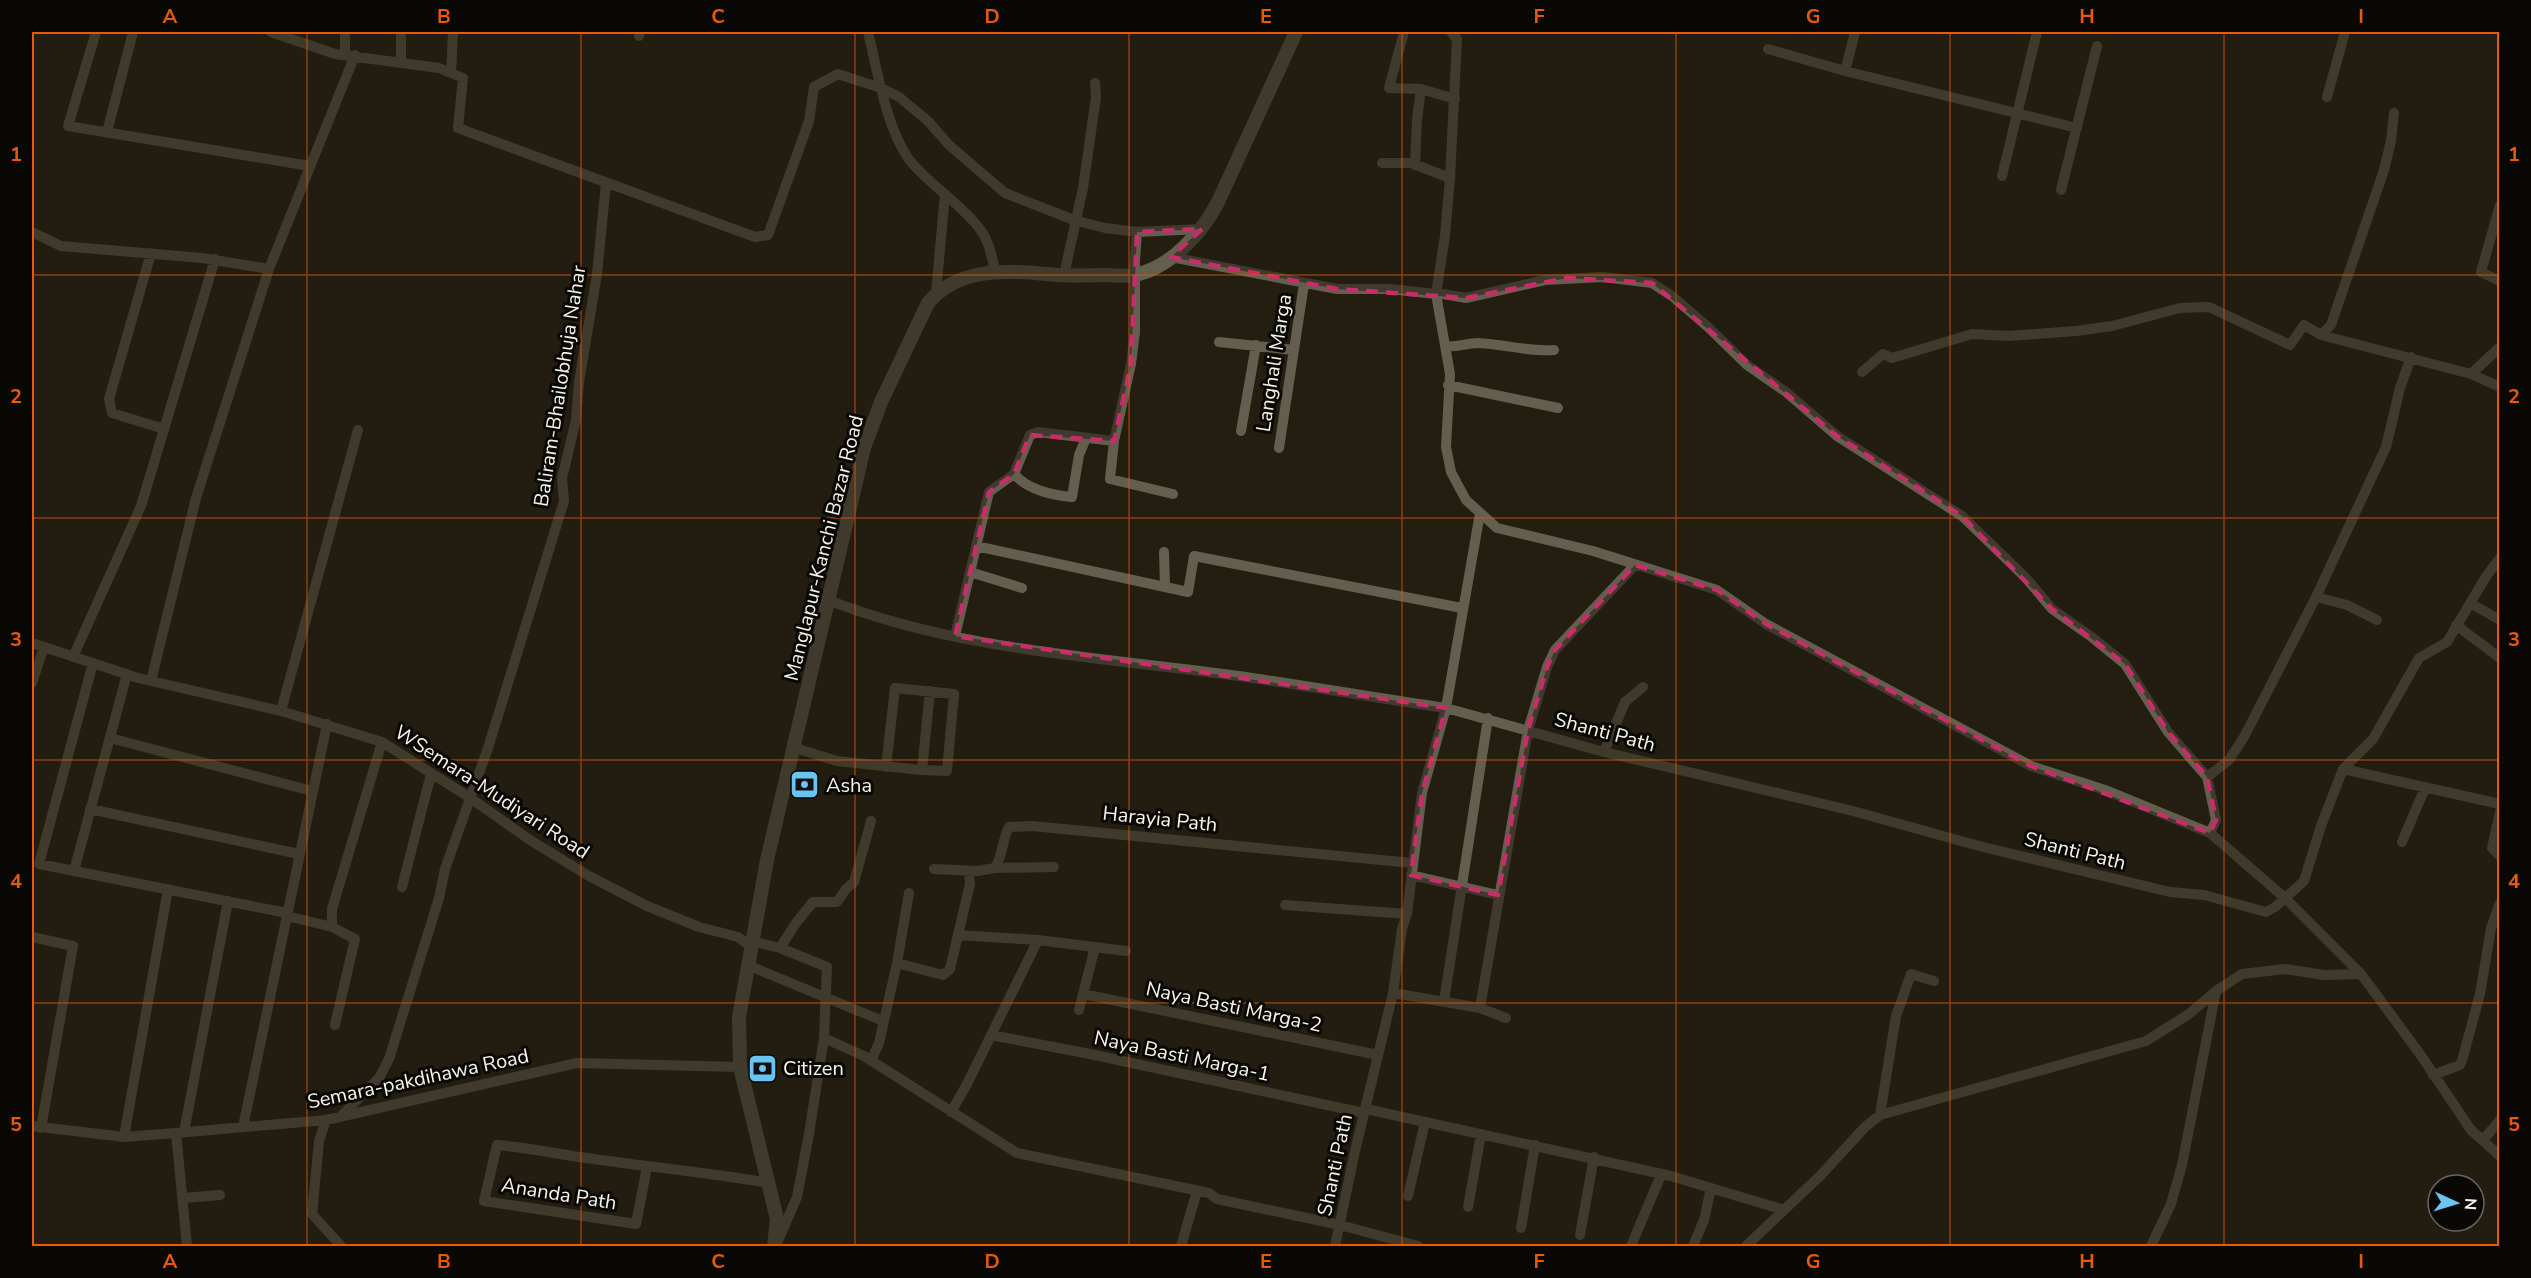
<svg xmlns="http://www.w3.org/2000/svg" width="2531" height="1278" viewBox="0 0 2531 1278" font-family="'Nunito Sans',sans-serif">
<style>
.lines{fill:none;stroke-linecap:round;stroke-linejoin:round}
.minor{stroke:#635e4e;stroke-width:10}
.tertiary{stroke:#635e4e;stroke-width:14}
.marked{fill:none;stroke:#c72e69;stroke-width:4.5;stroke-dasharray:12 8;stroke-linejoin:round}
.grid{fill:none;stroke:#e8590c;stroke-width:1.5;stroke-opacity:0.55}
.labels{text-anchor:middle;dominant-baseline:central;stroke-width:6;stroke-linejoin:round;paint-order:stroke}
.street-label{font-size:20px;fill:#f7f4eb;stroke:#0a0804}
.poi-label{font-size:20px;fill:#f7f4eb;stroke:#0a0804;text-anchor:start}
.neatline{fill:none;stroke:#e8590c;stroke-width:2}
.grid-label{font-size:20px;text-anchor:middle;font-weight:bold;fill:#e8590c}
</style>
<rect width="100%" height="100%" fill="#231e10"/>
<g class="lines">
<path class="minor" d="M96,32L68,126L310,166
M271,32L335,54L439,68L463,78L458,128L755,237L768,235L809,121L814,87L838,74L881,88L899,97L928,121L949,145L1005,193L1074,220L1105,228L1137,232L1202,229
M401,32V62
M868,32C877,69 886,126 908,158C927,185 978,214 988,244C991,252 993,262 995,271
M1404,32L1389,88L1421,89L1455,99
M1451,32L1457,39L1450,178L1445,236L1436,294L1450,374L1446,447L1451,472L1466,500L1497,528L1593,551L1717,590L1766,624L2031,766L2105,790L2210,833L2285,898L2361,974L2420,1054L2471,1130L2500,1156
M639,36L640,32
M1768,49L1845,71L2077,128
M345,54V32
M1845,71L1855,32
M451,73L453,32
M2327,97L2345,32
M107,132L133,32
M1382,163H1411L1450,178
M1415,165L1417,120L1421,89
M2002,176L2037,32
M2061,190L2097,46
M2500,205L2481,272L2500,281
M32,232L61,246L202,258L269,269
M1137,232L1135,261V332L1131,364L1114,441L1110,479L1173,494
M151,253L109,399L112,413L164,429
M1171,257L1337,289H1390L1436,294
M1064,275L1083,188L1096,97L1095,83
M936,293L945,194
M1437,293L1466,298L1545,280L1603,277L1652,283L1672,296L1708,327L1747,365L1786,392L1837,436L1962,516L2026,578L2052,609L2093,638L2125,664L2168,732L2207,777L2216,820L2210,833
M2321,335L2331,325L2384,170L2391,141L2394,113
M1219,342L1294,350
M1445,346C1456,348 1466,343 1478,343C1504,344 1528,352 1554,350
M1862,372L1883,354L1892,358L1972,334L2009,336L2076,331L2112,326L2180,308L2209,307L2290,345L2304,325L2321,335L2471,374L2500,387
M2471,374L2500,347
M1448,385L1558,408
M1241,431L1256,345
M1086,438L1079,455L1072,497C1051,495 1028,490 1014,474L1030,435L1038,432L1114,441
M1279,448L1304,284
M976,546L1188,592L1194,556L1462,608
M1164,552L1165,586
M970,572L1022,588
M2316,597L2347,605L2377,620
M828,600C959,651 1101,657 1239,676C1308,686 1377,698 1446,708L1480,513
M2470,603L2500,620
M2456,625L2500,658
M955,636L989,492L1014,474
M32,643L138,678L281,711L382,742L469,797L530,840L589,876L647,906L699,927L738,937L750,946
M73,657L141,506L215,259
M93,663L39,864L287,913
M151,681L196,498L269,269L355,55
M32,683L44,647
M281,711L358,430
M110,738L312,791
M795,748L837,761L922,770
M1604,752L1625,702L1643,687
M886,767L895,688L954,694L947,771L922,770L930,691
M2343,769L2500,804
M2207,777L2229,760L2244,737L2316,597L2386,447L2400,388L2411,357
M90,809L299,854
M2500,812L2492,848L2500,856
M2402,842L2425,788
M995,868L1054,867
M934,869L977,871L995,868C1003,855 1002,840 1009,827L1032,826L1412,863
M74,871L127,674
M1411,875L1498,895
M402,887L431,774
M1285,905L1407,914
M287,916L332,927
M958,935L1038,940L1126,951
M32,937L73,946L41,1128
M751,941L780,948L827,967L824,1038L809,1134L797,1197L777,1243
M780,948L796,923L813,902H837L846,889L854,882L871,821
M897,963L909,893
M747,965L883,1021
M1393,993L1480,1008L1506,1018
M1083,994L1378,1055
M1444,1001L1488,718
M1480,1008L1528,730L1547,667L1555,650L1635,565
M1079,1010L1095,947
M335,1025L355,939L332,927V909L382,742
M991,1035L1090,1054L1364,1113
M824,1038L864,1056L1017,1153L1209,1193L1217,1199L1340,1225L1418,1246
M871,1061L879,1043L897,963L943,975L950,969L970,884L969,871
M2433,1075L2460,1065L2463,1057L2480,994L2491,928L2500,903
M1366,1109L1671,1176L1784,1210
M951,1112L966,1086L1038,940
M342,1115L379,1078L389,1059L439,898L445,869L488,748L564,501L562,478L576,420L579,382L597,274L606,183
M1880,1115L1896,1016L1911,974L1934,981
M326,1120L319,1141L312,1214L341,1246
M32,1126L124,1137L176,1133L326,1120L577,1063L740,1067
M243,1127L327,724
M184,1132L228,901
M176,1133L187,1246
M124,1137L168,889
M2483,1140L2500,1120
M647,1167L636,1224L484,1201L497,1145C532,1148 566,1156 601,1160C657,1168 713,1173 768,1183
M1408,1196L1425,1122
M183,1198L220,1195
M1468,1207L1481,1134
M1521,1228L1535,1145
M1580,1235L1594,1157
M1181,1246L1197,1191
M1335,1246L1355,1151L1393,993L1402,929L1407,914L1422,793L1446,708L1604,752L1853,811L1979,846L2170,892L2204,895L2266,912L2275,907L2304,881L2321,826L2343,769L2373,739L2419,658L2447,642L2487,575L2500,558
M1631,1246L1661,1175
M1693,1246L1704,1220L1711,1188
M1746,1246L1820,1176L1865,1127L1880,1115L2146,1041L2189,1014L2216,991L2242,974L2285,969L2324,975L2361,974
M2151,1246L2171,1204L2182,1165L2216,991"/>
<path class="tertiary" d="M774,1246L777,1219L740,1067L739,1017L767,860L864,448L881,402L928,303C962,263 1014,272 1061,275C1076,276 1092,275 1107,275C1115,275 1126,277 1134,275C1169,269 1203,232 1218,202L1296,32"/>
</g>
<path d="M0 0H2531V1278H0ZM1202,229L1171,257L1337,289L1466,298L1567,278L1652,283L1837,436L1962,516L2052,609L2125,664L2168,732L2207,777L2216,820L2210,833L2031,766L1766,624L1717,590L1635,565L1555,650L1547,667L1528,730L1498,895L1411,875L1422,793L1446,708L955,636L989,492L1014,474L1030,435L1114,441L1131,364L1137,232Z" fill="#231e10" fill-opacity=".55" fill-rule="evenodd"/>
<path class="marked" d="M1202,229L1171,257L1337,289L1466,298L1567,278L1652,283L1837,436L1962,516L2052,609L2125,664L2168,732L2207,777L2216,820L2210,833L2031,766L1766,624L1717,590L1635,565L1555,650L1547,667L1528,730L1498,895L1411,875L1422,793L1446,708L955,636L989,492L1014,474L1030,435L1114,441L1131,364L1137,232Z"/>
<path class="grid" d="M307,32V1246M581,32V1246M855,32V1246M1129,32V1246M1402,32V1246M1676,32V1246M1950,32V1246M2224,32V1246M32,275H2500M32,518H2500M32,760H2500M32,1003H2500"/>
<defs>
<symbol id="bank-square" viewBox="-11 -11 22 22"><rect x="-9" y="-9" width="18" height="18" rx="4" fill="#69c4f1" stroke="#0a0804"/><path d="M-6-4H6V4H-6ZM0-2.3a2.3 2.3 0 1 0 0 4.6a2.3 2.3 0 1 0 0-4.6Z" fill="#111"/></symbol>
</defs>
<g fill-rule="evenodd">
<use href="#bank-square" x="788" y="768" width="33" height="33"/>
<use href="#bank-square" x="746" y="1052" width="33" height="33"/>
</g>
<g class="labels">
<g class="street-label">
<text transform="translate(1274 363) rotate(-81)">Langhali Marga</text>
<text transform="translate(560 386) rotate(-81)">Baliram-Bhailobhuja Nahar</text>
<text transform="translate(824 548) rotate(-76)">Manglapur-Kanchi Bazar Road</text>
<text transform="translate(1605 732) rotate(15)">Shanti Path</text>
<text transform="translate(492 792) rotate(33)">WSemara-Mudiyari Road</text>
<text transform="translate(1160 819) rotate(6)">Harayia Path</text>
<text transform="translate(2075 851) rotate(14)">Shanti Path</text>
<text transform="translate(1234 1007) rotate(12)">Naya Basti Marga-2</text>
<text transform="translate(1182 1056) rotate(12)">Naya Basti Marga-1</text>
<text transform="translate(418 1079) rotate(-12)">Semara-pakdihawa Road</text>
<text transform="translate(1335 1165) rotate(-78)">Shanti Path</text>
<text transform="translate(559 1194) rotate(9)">Ananda Path</text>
</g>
<g class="poi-label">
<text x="826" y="785">Asha</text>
<text x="783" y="1068">Citizen</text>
</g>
</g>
<rect width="2531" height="1278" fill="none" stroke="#0a0804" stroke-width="66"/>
<g transform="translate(2456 1203) rotate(94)"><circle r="28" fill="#0a0804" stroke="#696660" stroke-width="1.5"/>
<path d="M0-4.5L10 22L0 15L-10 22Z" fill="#69c4f1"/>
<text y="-9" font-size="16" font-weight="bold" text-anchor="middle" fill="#f7f4eb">N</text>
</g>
<rect x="33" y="33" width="2465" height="1212" class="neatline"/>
<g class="grid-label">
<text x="170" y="23">A</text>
<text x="444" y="23">B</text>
<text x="718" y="23">C</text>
<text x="992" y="23">D</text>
<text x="1266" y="23">E</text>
<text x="1539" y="23">F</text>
<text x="1813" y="23">G</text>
<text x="2087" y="23">H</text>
<text x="2361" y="23">I</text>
<text x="16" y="161">1</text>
<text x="2514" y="161">1</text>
<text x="16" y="403">2</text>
<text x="2514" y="403">2</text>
<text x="16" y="646">3</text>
<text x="2514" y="646">3</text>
<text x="16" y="888">4</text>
<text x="2514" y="888">4</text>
<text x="16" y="1131">5</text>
<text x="2514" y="1131">5</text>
<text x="170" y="1268">A</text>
<text x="444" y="1268">B</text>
<text x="718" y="1268">C</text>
<text x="992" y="1268">D</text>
<text x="1266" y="1268">E</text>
<text x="1539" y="1268">F</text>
<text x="1813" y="1268">G</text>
<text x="2087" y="1268">H</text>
<text x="2361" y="1268">I</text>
</g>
</svg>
